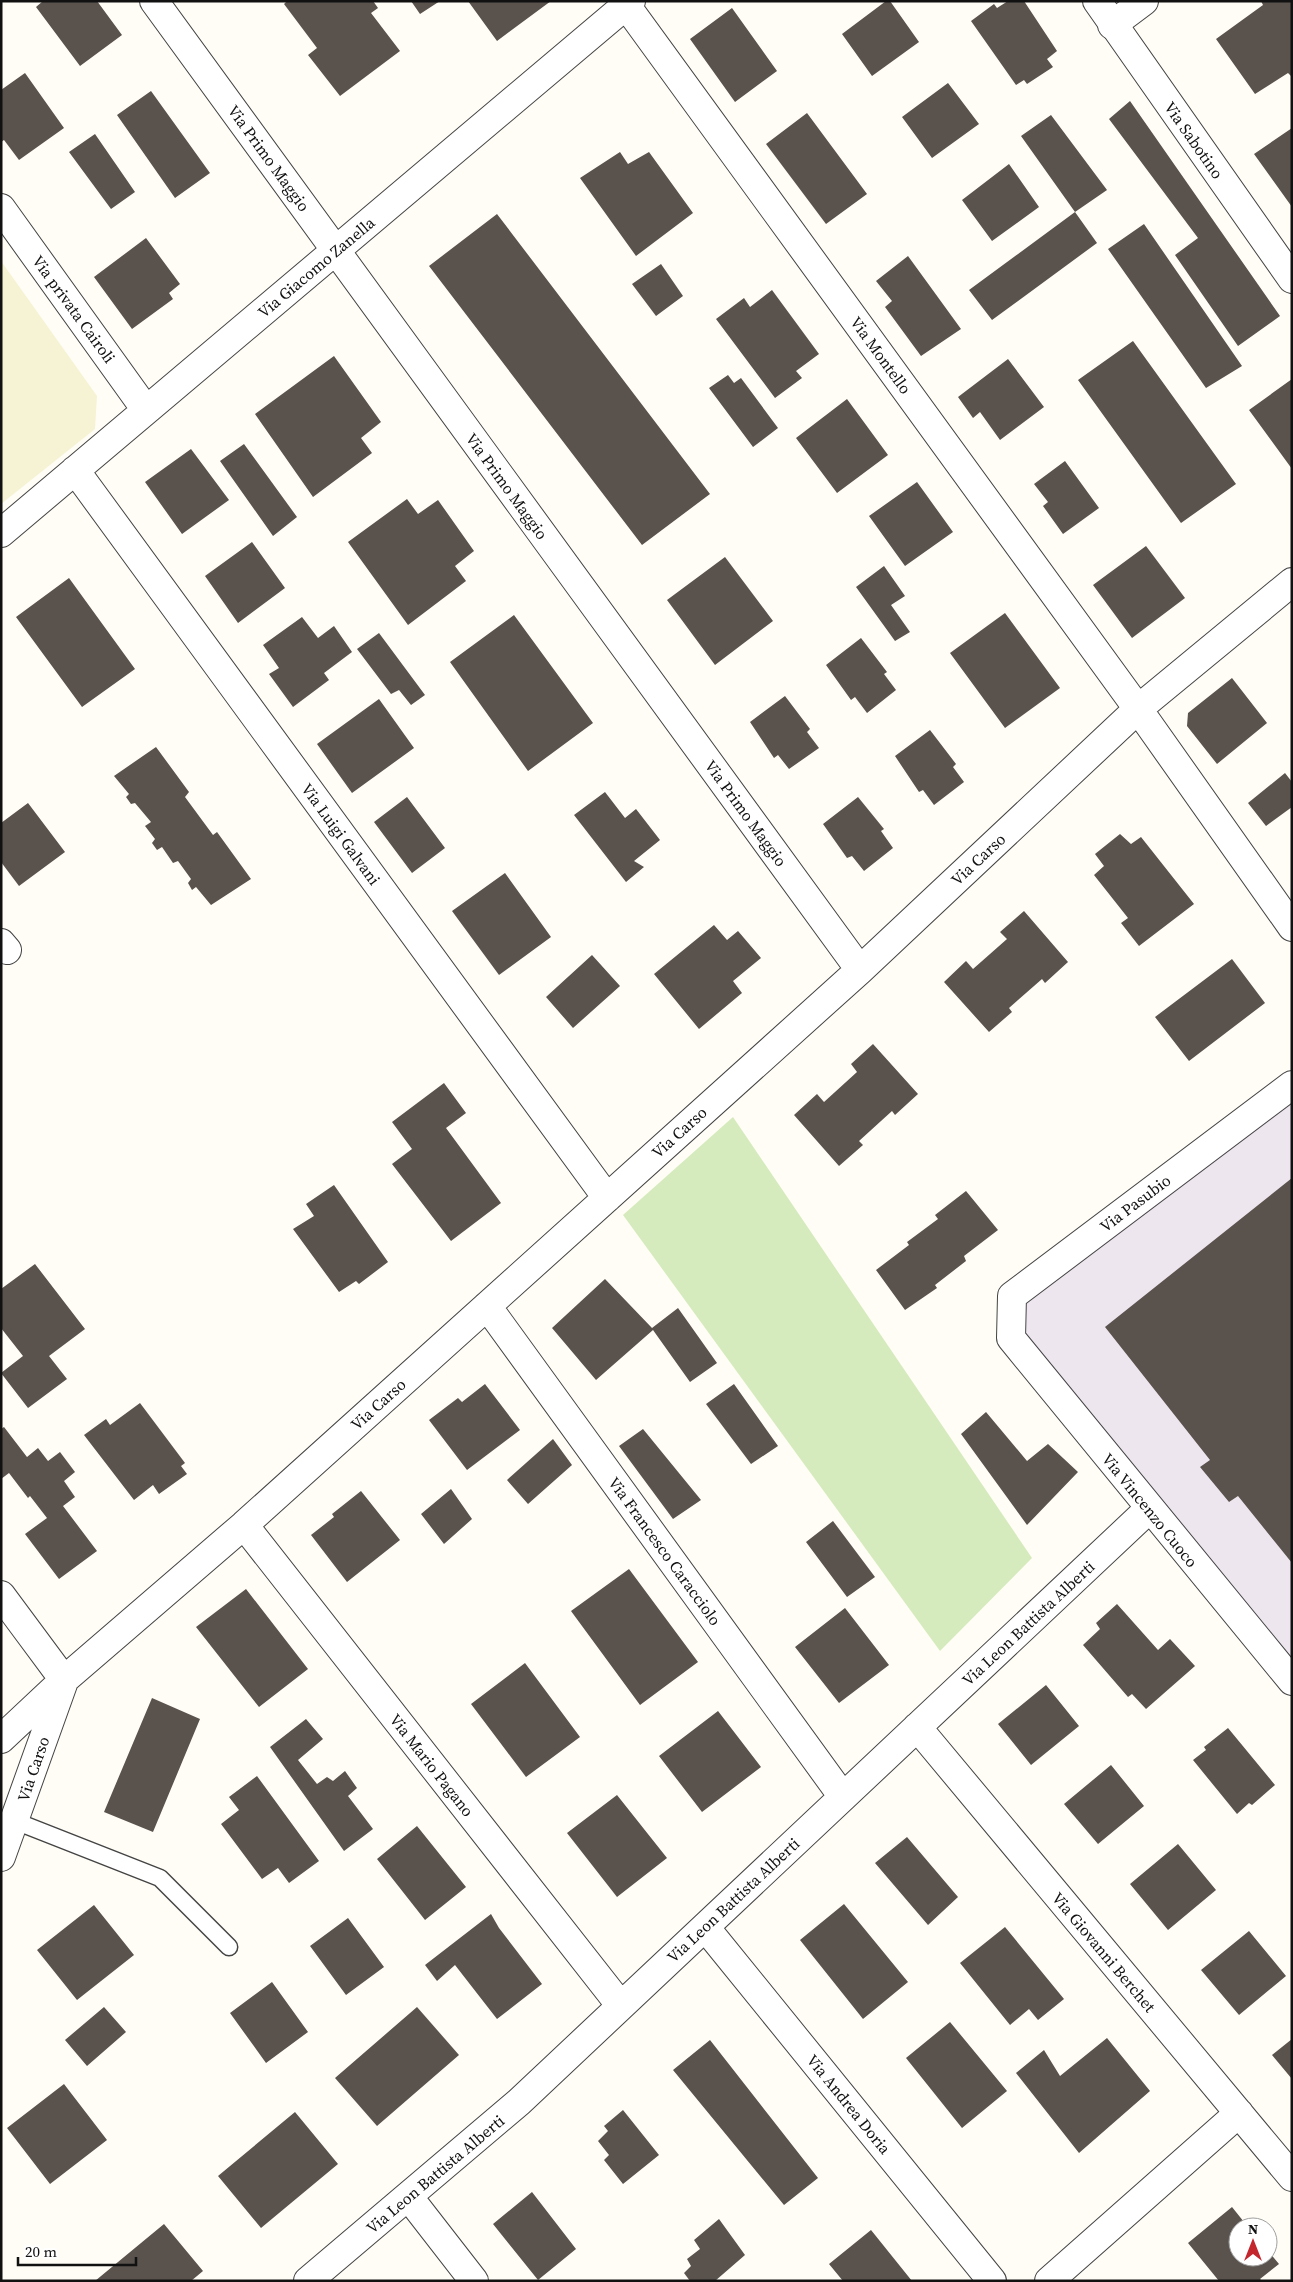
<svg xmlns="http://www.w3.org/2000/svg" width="1293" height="2282" viewBox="0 0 1293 2282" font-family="'Source Serif 4',serif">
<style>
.industrial{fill:#eee6ef}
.farmland{fill:#f6f3d4}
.green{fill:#d5ebbd}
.building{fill:#5a524d}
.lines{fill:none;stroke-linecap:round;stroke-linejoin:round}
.service-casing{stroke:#444;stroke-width:19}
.minor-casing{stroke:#444;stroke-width:30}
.tertiary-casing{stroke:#444;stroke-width:30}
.service{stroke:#fff;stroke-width:16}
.minor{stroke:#fff;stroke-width:28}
.tertiary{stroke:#fff;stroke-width:28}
.labels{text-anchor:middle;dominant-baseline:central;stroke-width:5;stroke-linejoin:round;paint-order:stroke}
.street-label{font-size:16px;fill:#111;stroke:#fff}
</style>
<rect width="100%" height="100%" fill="#fffdf5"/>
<path class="industrial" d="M1292,1094V1672L1017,1335L1021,1299Z"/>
<path class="farmland" d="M1,261L97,396L95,429L1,504Z"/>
<path class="green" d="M733,1117L1032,1558L940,1651L623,1215Z"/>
<path class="building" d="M43,1H97L122,35L80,66L36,7Z
M287,1H373L378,8L371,13L400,51L340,96L308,55L317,48L284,4Z
M411,1H440L420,14Z
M468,1H551L497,41Z
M886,1H890L919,42L872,76L842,34Z
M1008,1H1024L1057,51L1047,59L1053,67L1027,84L1024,80L1016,85L971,21L994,4L997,8Z
M1261,1H1292V77L1288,73L1255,94L1216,39L1263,5Z
M732,8L777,71L735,102L690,39Z
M25,73L64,128L19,160L4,140L1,142V90Z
M948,83L979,124L932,158L902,117Z
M151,91L210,173L175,198L117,115Z
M1130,101L1280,316L1238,346L1175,255L1198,238L1109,119Z
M807,113L867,194L826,224L766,144Z
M1051,115L1107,190L1075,212L1021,136Z
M1292,128V207L1254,154Z
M95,134L135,192L111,209L69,152Z
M620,152L628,164L649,152L693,213L636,256L580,178Z
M1009,164L1039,207L992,241L962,200Z
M1075,212L1097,243L992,320L969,290Z
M497,214L710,494L642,545L429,266Z
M1144,224L1242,366L1206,388L1108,249Z
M146,238L180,284L169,293L173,299L132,329L94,277Z
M908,256L961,329L921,356L885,307L892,301L876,281Z
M661,264L683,296L656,316L632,284Z
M772,290L819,354L796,371L802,378L775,398L716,319L744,298L750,307Z
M1133,341L1236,484L1181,523L1078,380Z
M334,356L381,422L361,438L372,453L313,497L255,414Z
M1008,359L1044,407L1000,440L980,412L973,418L958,397Z
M728,375L734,383L741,378L778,428L753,447L709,388Z
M1292,379V469L1249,410Z
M847,399L888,455L837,493L796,438Z
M244,444L297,517L273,536L220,461Z
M191,449L229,500L182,534L145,482Z
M1065,461L1099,508L1063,534L1043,506L1048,502L1034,484Z
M917,482L953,532L905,566L869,516Z
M407,499L418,514L438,500L474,551L455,566L466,581L408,625L348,542Z
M252,542L285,588L238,623L205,576Z
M1146,546L1185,598L1132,638L1093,585Z
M725,557L773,621L715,665L667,600Z
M884,566L905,596L891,605L910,632L895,641L856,587Z
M69,578L135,669L82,707L16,617Z
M1005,613L1060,688L1005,728L950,653Z
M514,615L593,723L528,771L450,662Z
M302,617L318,638L334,626L352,652L324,673L329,680L293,707L269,674L279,668L263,645Z
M379,633L425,695L411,705L399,690L391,694L357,649Z
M861,638L887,672L884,674L896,690L867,713L855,697L851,700L826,665Z
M1232,678L1267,723L1217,764L1187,726L1188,713Z
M785,696L810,729L807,732L819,748L789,769L778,755L774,758L750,722Z
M379,699L414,748L352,793L317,744Z
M930,730L956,764L953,767L964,782L934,805L923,790L919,792L895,756Z
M156,747L189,792L185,797L213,835L217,832L251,879L211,905L196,887L192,890L188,883L191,879L178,861L173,863L162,847L157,850L152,843L155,839L145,826L151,822L135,803L131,804L126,797L129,794L114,776Z
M1285,773L1292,782V807L1266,826L1248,803Z
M605,792L625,818L636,809L660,840L634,861L644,867L626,882L574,815Z
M407,797L445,848L412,873L374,822Z
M858,797L884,829L881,831L893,848L864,871L852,856L847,858L823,824Z
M28,803L65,852L19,886L1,862V823Z
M1120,834L1131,844L1141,837L1194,904L1139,946L1121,923L1128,918L1094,875L1104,866L1095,854Z
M505,873L551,937L499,975L452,911Z
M1024,911L1068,962L1045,983L1042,979L1009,1008L1012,1012L989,1032L944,982L966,961L973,969L1007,939L1000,932Z
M714,925L727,940L738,931L761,958L733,981L742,993L699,1029L654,974Z
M592,955L620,986L573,1028L546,997Z
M1232,959L1265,1003L1189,1061L1155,1017Z
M873,1044L918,1094L895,1115L892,1111L859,1141L863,1145L839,1166L794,1115L817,1094L824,1102L857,1072L851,1064Z
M444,1083L466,1113L446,1128L501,1203L451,1241L392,1164L412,1149L392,1122Z
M1292,1178V1563L1238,1496L1229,1502L1200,1467L1210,1460L1105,1327Z
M334,1185L388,1262L359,1284L356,1281L339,1292L293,1229L314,1216L306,1204Z
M966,1191L998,1230L964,1256L966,1261L935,1285L937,1288L905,1310L876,1270L909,1245L907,1242L938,1219L935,1215Z
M35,1264L85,1329L49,1356L67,1379L28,1408L1,1373L23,1356L1,1328V1289Z
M605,1279L652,1328L678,1308L717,1363L690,1382L653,1330L596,1380L552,1328Z
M485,1384L520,1430L467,1470L429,1420L458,1398L462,1402Z
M734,1384L778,1446L751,1464L706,1404Z
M140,1403L185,1463L181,1466L187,1474L159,1494L153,1485L134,1500L84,1435L106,1419L110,1425Z
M986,1412L1027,1461L1048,1444L1078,1472L1027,1525L961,1434Z
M4,1427L27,1457L38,1448L48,1461L60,1452L75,1472L64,1481L75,1497L63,1506L97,1551L59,1579L25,1534L47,1518L30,1496L28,1498L9,1473L1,1479V1429Z
M643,1429L701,1500L673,1519L619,1446Z
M553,1439L572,1465L528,1504L507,1480Z
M451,1489L472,1519L444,1544L421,1514Z
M361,1491L400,1540L347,1582L311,1535L334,1517L332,1514Z
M833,1521L875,1577L847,1597L806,1542Z
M629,1569L698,1662L640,1705L571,1611Z
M246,1589L308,1669L259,1707L196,1627Z
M1117,1604L1158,1650L1170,1639L1195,1666L1146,1709L1132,1694L1128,1697L1083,1645L1100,1629L1096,1623Z
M845,1608L889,1665L839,1703L795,1647Z
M525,1663L580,1737L526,1777L471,1704Z
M1046,1685L1079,1726L1031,1765L998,1724Z
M152,1698L200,1719L153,1832L104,1812Z
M718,1711L761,1767L702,1812L659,1756Z
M306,1719L323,1739L298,1760L317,1784L327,1777L333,1781L345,1771L357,1788L348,1796L373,1829L344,1851L270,1747Z
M1228,1728L1275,1785L1252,1805L1249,1803L1237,1814L1193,1760L1206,1750L1204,1747Z
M1111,1765L1144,1806L1098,1844L1064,1804Z
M257,1776L319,1861L289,1883L278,1868L262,1879L221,1824L239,1810L229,1797Z
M617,1795L667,1858L617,1897L567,1833Z
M417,1826L466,1887L425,1920L377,1859Z
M907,1837L958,1897L928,1925L875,1863Z
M1178,1844L1216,1890L1168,1930L1130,1884Z
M844,1904L908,1982L863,2019L800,1940Z
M94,1905L134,1955L77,2000L37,1950Z
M491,1914L499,1928L542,1984L497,2019L455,1965L437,1981L425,1965Z
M348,1918L384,1967L346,1995L310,1946Z
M1005,1927L1064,1999L1038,2020L1029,2009L1010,2025L960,1963Z
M1249,1931L1286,1976L1239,2015L1201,1970Z
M272,1982L308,2032L266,2063L230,2013Z
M104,2007L126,2032L87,2066L65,2040Z
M417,2007L459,2055L377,2126L335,2078Z
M950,2022L1007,2091L962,2128L906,2058Z
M1107,2038L1150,2091L1079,2153L1016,2073L1044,2050L1060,2076Z
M1292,2039V2079L1272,2055Z
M710,2040L818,2178L784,2205L673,2070Z
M64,2084L107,2140L50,2184L7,2128Z
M623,2110L659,2155L623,2184L604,2160L609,2155L598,2141L608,2131L604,2126Z
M295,2112L338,2164L261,2228L218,2176Z
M532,2192L576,2249L538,2280L493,2224Z
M1232,2207L1248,2227H1238V2257H1268V2251L1279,2264L1260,2279L1262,2281H1219L1188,2243Z
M719,2219L745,2255L715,2281H690L684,2273L691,2266L687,2259L700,2249L694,2240Z
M164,2224L203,2271L191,2281H95Z
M871,2230L912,2281H843L829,2264Z"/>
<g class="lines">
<defs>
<path id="service" d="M15,1821L160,1878L229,1947"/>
<path id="minor" d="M154,1L860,970
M623,1L1138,709L1292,927
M1112,25L1144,1
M1,208L146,410
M75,470L607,1198
M1,533L631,1
M1,943L7,950
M1292,1085L1012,1296L1011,1338L1292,1681
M487,1306L843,1797
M244,1525L621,2006
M1,1595L64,1680
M917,1727L1292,2177
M1,1739L64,1680L244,1525L860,970L1138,709L1292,582
M1,1857L63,1684
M705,1927L992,2281
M408,2196L474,2281
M308,2281L519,2102L1149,1509
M1049,2281L1239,2113"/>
<path id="tertiary" d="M1097,1L1292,279"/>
</defs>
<use href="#service" class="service-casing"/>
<use href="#minor" class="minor-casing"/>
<use href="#tertiary" class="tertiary-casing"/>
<use href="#service" class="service"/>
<use href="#minor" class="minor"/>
<use href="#tertiary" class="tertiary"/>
</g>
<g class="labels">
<g class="street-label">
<text transform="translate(1194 140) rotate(55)">Via Sabotino</text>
<text transform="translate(269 158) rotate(54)">Via Primo Maggio</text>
<text transform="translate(316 267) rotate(-40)">Via Giacomo Zanella</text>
<text transform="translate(74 309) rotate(54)">Via privata Cairoli</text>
<text transform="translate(881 355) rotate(54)">Via Montello</text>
<text transform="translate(507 486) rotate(54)">Via Primo Maggio</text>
<text transform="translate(746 813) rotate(54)">Via Primo Maggio</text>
<text transform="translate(341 834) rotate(54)">Via Luigi Galvani</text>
<text transform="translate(978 859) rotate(-43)">Via Carso</text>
<text transform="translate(679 1132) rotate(-42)">Via Carso</text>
<text transform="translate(1135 1203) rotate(-37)">Via Pasubio</text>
<text transform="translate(378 1404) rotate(-42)">Via Carso</text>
<text transform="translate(1150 1510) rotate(51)">Via Vincenzo Cuoco</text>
<text transform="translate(665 1551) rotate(54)">Via Francesco Caracciolo</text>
<text transform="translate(1028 1623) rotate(-43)">Via Leon Battista Alberti</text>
<text transform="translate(432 1765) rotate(52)">Via Mario Pagano</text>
<text transform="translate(33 1769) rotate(-71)">Via Carso</text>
<text transform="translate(733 1900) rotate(-43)">Via Leon Battista Alberti</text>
<text transform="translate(1104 1952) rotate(50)">Via Giovanni Berchet</text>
<text transform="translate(849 2104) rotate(51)">Via Andrea Doria</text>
<text transform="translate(435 2174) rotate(-40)">Via Leon Battista Alberti</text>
</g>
</g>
<rect width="1293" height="2282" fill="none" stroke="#111111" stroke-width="5"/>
<g transform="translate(1253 2242)"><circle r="24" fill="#ffffff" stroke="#a0a0a0"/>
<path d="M0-4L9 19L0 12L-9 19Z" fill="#c4262e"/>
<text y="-8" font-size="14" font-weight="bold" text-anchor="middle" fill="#111111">N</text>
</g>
<path d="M18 2257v8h118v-8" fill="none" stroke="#111111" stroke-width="2.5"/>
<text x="25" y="2257" font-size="15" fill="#111111" stroke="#ffffff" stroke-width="4" paint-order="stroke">20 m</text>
</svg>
